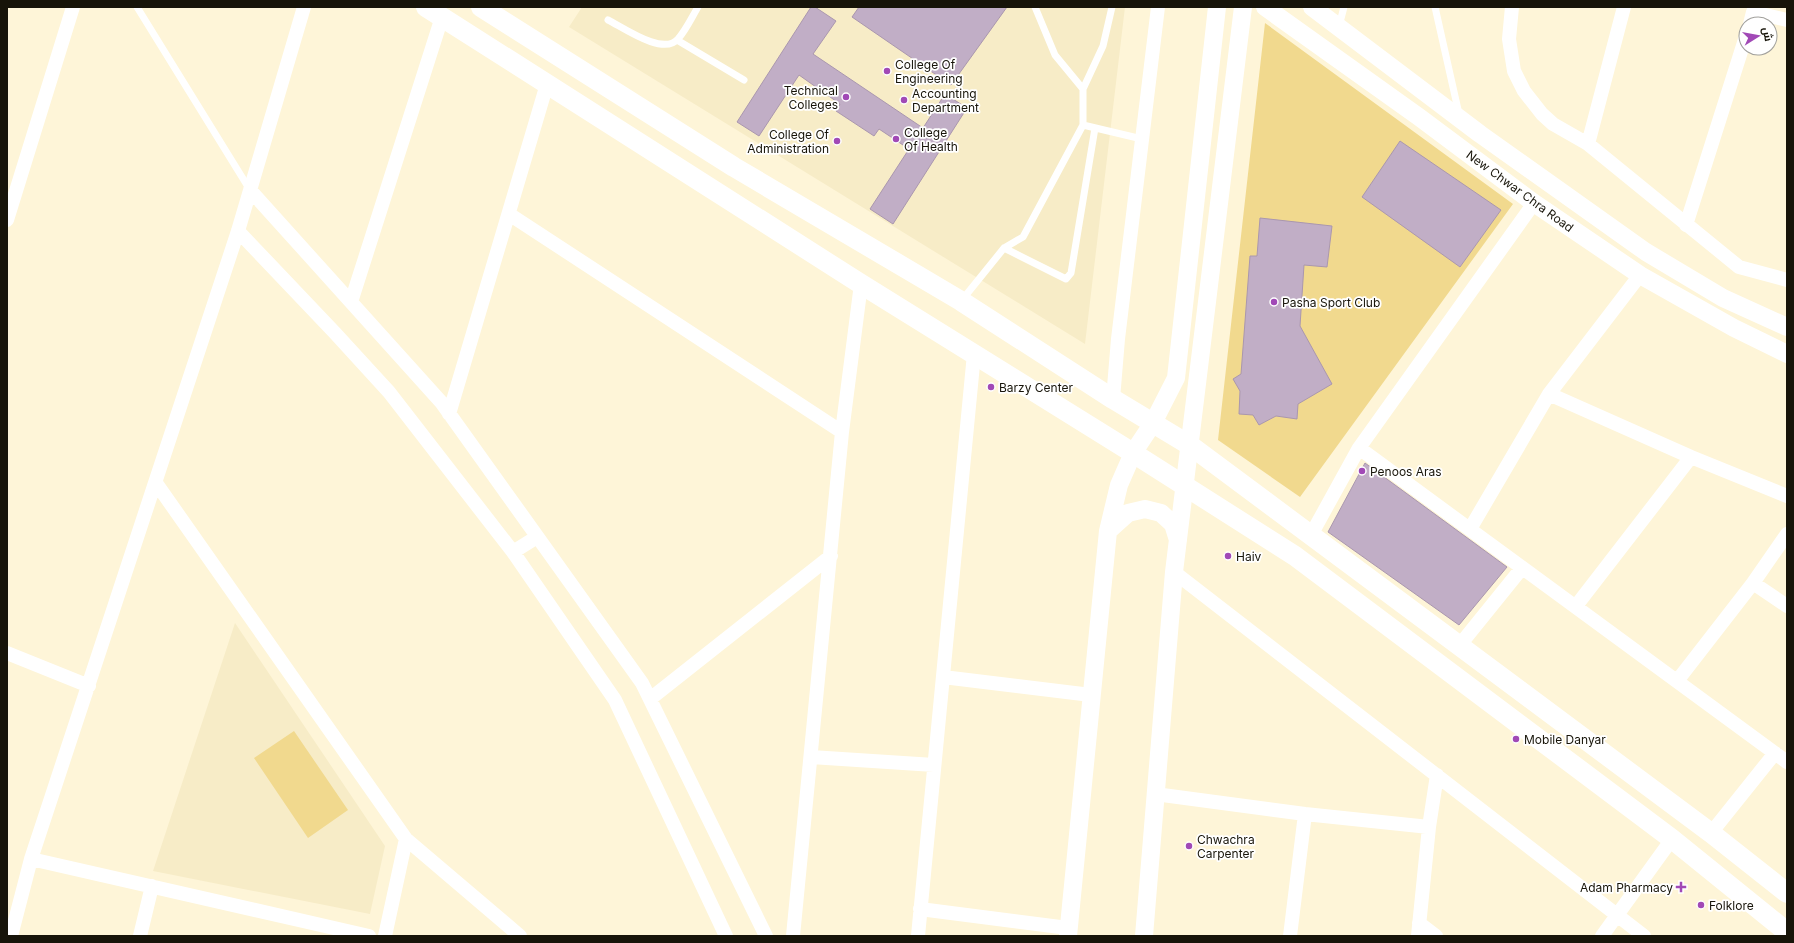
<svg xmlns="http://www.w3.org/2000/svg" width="1794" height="943" viewBox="0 0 1794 943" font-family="Inter,Cairo,sans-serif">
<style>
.built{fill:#f7ecc7}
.green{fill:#f1d98e}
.building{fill:#c1aec6;stroke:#aa97ae}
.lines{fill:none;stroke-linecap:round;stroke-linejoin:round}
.service{stroke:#fff;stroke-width:7}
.minor{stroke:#fff;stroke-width:14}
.tertiary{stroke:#fff;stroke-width:18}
.secondary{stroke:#fff;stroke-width:20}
.poi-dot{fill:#a149b6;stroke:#fff;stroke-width:1.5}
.labels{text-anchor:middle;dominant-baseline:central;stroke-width:3.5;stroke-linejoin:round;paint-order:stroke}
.poi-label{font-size:12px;fill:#171409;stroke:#fff;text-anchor:start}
.street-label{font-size:12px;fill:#171409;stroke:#fff}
</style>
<rect width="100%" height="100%" fill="#fef5d8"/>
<path class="built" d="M582,7H1125L1085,344L569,27Z
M235,623L385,846L370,914L153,871Z"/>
<path class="green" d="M1265,23L1513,204L1300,497L1218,440Z
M294,731L348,810L308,838L254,758Z"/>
<path class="building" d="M811,7H815L836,21L813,54L923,128L945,94L967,108L893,224L870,209L909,149L879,129L874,136L836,111L840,104L799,75L759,136L737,122Z
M859,7H1007L951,85L852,17Z
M1400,141L1501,210L1460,267L1362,197Z
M1260,218L1332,226L1327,267L1304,265L1300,326L1332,384L1298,404L1297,419L1276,416L1259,425L1253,415L1239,414L1240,391L1233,379L1241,374L1250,256H1257Z
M1365,463L1507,567L1459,625L1328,532Z"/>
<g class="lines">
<path class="service" d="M137,7L250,190
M1435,7L1459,114
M608,20C624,28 663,56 678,39C686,30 692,17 698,7
M1339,26L1344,7
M677,40L744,80
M1083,89L1103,46L1112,7
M1083,125L1142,139
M1004,248L1066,279L1071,273L1095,128
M962,300L1004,248L1023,237L1083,125V89L1055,55L1035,7"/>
<path class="minor" d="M1512,7L1509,39L1514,71L1524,91L1542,114L1553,124L1588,144L1739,267L1787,280
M1750,24L1753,12L1787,20
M1588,144L1624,7
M250,190L441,402L642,683L766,936
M509,214L842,432
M7,220L73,7
M1686,225L1746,36
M238,231L335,333L389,392L513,552L615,700L726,936
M351,302L442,17
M1549,394L1691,457L1787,496
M1113,399L1118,339L1158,7
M449,414L547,84
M1359,448L1787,762
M156,483L406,839L520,936
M1470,529L1549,394L1640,275
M1311,535L1359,448L1534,203
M513,552L537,537
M1174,572L1644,936
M1753,583L1787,606
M1576,606L1691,457
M1459,646L1522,568
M7,653L89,686
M943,677L1091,695
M1677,681L1753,583L1787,534
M650,699L831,556
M811,757L934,765
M1155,794L1305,814L1429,827
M1711,833L1775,753
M31,859L369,936
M920,909L1068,928
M1419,923L1436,936
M11,936L31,859L238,231L304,7
M140,936L152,886
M385,936L406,839
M793,936L842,432L861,284
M918,936L974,354
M1290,936L1305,814
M1418,936L1429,827L1437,775
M1602,936L1672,839"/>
<path class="tertiary" d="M1265,7L1419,117L1534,203L1640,275L1734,328L1787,354
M1312,7L1480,134L1646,252L1723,298L1787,327
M1108,531L1128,513L1145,509L1161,513L1173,524L1178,540
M1068,936L1108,531L1119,485L1133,453L1153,423L1176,378L1217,7
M1144,936L1174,572L1243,7"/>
<path class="secondary" d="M426,7L861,284L1133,453L1295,556L1672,839L1787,932
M481,7L734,167L961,301L1113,399L1191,446L1711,833L1787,893"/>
</g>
<g class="poi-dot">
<circle cx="887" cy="71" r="4"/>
<circle cx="846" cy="97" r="4"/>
<circle cx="904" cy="100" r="4"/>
<circle cx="896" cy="139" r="4"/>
<circle cx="837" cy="141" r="4"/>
<circle cx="1274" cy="302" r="4"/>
<circle cx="991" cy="387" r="4"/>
<circle cx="1362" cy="471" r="4"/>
<circle cx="1228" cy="556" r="4"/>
<circle cx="1516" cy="739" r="4"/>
<circle cx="1189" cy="846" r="4"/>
<path d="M1679 881h4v4h4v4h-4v4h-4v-4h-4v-4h4z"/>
<circle cx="1701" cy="905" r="4"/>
</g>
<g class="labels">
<g class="poi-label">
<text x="895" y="64">College Of<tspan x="895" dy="14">Engineering</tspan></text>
<text x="838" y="90" text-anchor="end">Technical<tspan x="838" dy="14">Colleges</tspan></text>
<text x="912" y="93">Accounting<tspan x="912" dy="14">Department</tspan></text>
<text x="904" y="132">College<tspan x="904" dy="14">Of Health</tspan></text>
<text x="829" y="134" text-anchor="end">College Of<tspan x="829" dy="14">Administration</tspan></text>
<text x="1282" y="302">Pasha Sport Club</text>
<text x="999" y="387">Barzy Center</text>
<text x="1370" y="471">Penoos Aras</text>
<text x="1236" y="556">Haiv</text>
<text x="1524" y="739">Mobile Danyar</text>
<text x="1197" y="839">Chwachra<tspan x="1197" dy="14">Carpenter</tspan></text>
<text x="1673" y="887" text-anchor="end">Adam Pharmacy</text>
<text x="1709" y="905">Folklore</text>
</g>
<g class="street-label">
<text transform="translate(1520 191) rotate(36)">New Chwar Chra Road</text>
</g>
</g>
<rect width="1794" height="943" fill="none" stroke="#171409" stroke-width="16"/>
<g transform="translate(1758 36) rotate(79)"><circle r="19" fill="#ffffff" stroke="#a2a19d"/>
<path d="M0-3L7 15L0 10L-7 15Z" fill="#a149b6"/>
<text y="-6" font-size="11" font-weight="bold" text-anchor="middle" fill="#171409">ش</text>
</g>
</svg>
